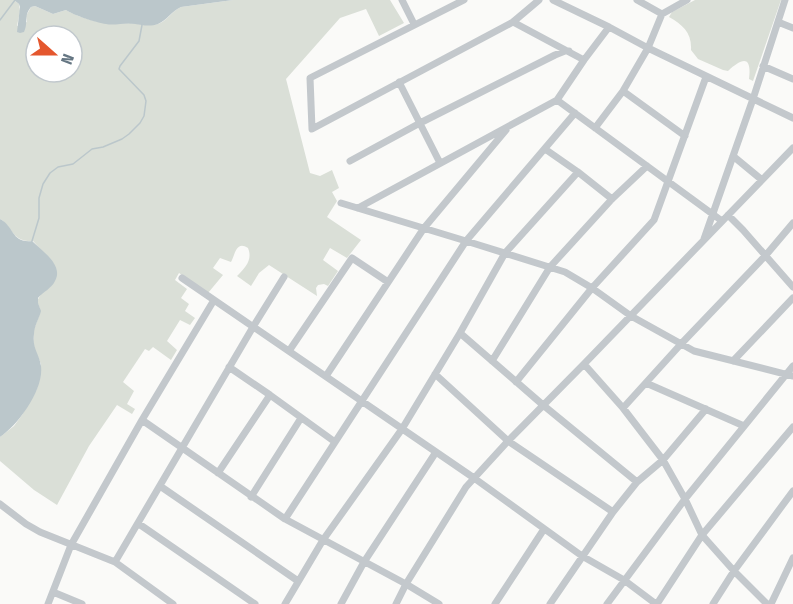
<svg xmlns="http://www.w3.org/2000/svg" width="793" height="604" viewBox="0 0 793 604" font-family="'Fira Sans Condensed',sans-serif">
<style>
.green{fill:#dadfd7;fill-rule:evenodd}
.water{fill:#bbc7cb}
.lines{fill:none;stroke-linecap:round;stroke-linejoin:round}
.stream{stroke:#bbc7cb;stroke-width:1.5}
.minor{stroke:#c3c8cc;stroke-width:7}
</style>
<rect width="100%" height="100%" fill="#fafaf8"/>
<path class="green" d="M0,0H14L19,4L20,11L17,26L27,22L26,16L31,7L35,6L53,14L66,10C74,15 91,21 101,22C111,24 121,23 130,23C139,24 149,26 158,24C166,22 172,11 181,7L233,0H390L404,23L379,36L366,9L340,18L286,79L310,173L320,176L332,170L339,188L332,192L337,201L327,217L361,240L347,258L330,248L323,260L338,271L328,286L324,284L318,285L316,288L317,296L269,265L259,273L251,286L237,276C245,268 253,260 248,248C236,240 235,255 231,262L220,258L213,268L223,275L208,293L179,273L175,280L187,289L181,298L189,304L185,311L195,318L190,325L180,320L167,341L177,350L171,360L153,347L149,351L145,349L123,382L134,391L127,404L135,409L132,414L117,405L89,446L57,505L34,490L0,461V437L14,426L22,415L37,389L41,364L33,346L34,329L39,316L40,309L37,301L41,294L52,285L54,264L33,241C15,242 14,232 3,221L0,219ZM36,36H72V72H36Z
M695,0H781L753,81L749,79C752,55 742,58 728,71L723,70L698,59L691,50C692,33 683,25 669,17L672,12Z"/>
<path class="water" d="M14,0H233L181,7C172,11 167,20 158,24C150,27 142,25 135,24C125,22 115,26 106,24C97,23 73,15 66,10L53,14L35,6L31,7C23,17 29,21 24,32L20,33L17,32L20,7L19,4Z
M0,219C15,227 11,243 32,241C42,251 64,265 55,281C52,288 43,292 38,298V303L41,311C39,319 34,326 34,334C32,349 39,353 41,366C44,389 19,424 0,437Z"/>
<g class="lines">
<path class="stream" d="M0,20L15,0
M32,241L39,218V198L43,184L50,173L58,167L73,164L92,149L103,147L122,139L129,134L140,123L144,116L146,101L144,95L119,69L120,66L139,41L142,25"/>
<path class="minor" d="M402,0L414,24
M464,0L310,78L312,129L513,22L539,0
M553,0L609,27L648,48L793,118
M637,0L662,14
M513,22L584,60
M778,22L793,28
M763,66L793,79
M399,82L440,163
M623,91L685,136
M557,100L722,221
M595,128L623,91L648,48L662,14L687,0
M545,149L578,172L612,199
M733,156L762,180
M350,161L420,123L555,55L565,51H569
M341,203L466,241L565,272L592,288L631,316L694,351L793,376
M358,208L557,100L584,60L609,27
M728,215L743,230L793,287
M704,239L753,99L785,0
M182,278L474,478L582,556L624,580L656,604
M460,333L543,405L637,482
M289,351L352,258L388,282
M492,361L550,267L612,199L647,166
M733,361L793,298
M584,364L623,408L663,460L685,499L702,535L734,571L767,604
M229,367L270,395L335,442
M435,374L508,441L613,512
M326,376L424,228L506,130
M516,382L592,288L654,220L706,77
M646,383L744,426
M623,408L681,344L766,255L793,223
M142,420L285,519L406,584L439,604
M218,473L270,395
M160,486L298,581
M251,497L301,418
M0,504L26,524L40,532L115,562L173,604
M285,519L466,241L575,113
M139,524L255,604
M115,562L253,327L284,277
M53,592L82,604
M48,604L71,545L142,420L214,300
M285,604L323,540L402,429L460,333L505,253L578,172
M341,604L364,562L436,452
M396,604L406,584L466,487L508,441L584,364L793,148
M495,604L544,529
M550,604L613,512L637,482L663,460L706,409
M607,604L685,499L793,366
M657,604L702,535L793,427
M713,604L734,571L793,491
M771,604L793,558"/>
</g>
<g transform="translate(54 54) rotate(111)"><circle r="28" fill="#ffffff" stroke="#c1c8cd" stroke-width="1.5"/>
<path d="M0-4.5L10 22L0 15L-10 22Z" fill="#e4572e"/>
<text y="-9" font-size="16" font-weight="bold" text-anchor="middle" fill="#657683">N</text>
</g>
</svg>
